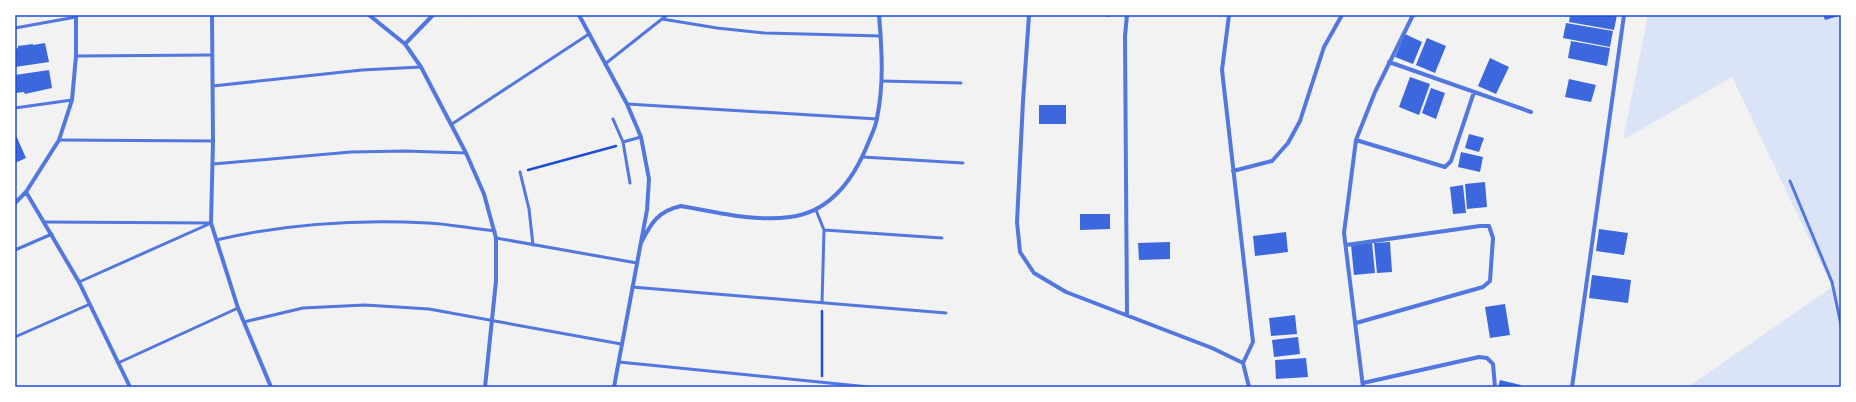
<svg xmlns="http://www.w3.org/2000/svg" width="1856" height="402" viewBox="0 0 1856 402" font-family="Bitter,serif">
<style>
.green{fill:#dbe4f7}
.building{fill:#3d67dc}
.lines{fill:none;stroke-linecap:round;stroke-linejoin:round}
.path{stroke:#1d4ed8;stroke-width:2.5}
.service{stroke:#5277de;stroke-width:3}
.minor{stroke:#5277de;stroke-width:4}
.neatline{fill:none;stroke:#1d4ed8;stroke-width:1.5}
</style>
<rect width="100%" height="100%" fill="#f2f2f2"/>
<path class="green" d="M1648,15H1841V387H1688L1832,287L1732,77L1623,140Z"/>
<path class="building" d="M1100,15H1110V17Z
M1570,15H1617L1614,30L1569,22Z
M1823,15H1839V16L1825,20Z
M1566,23L1613,31L1610,47L1563,38Z
M1405,34L1422,42L1413,64L1395,57Z
M1427,38L1446,46L1435,73L1416,65Z
M1571,41L1610,48L1607,66L1568,58Z
M45,43L49,62L15,67V49L18,48V46L33,44V45Z
M1490,58L1509,67L1496,94L1478,86Z
M49,70L52,88L25,94L24,92L15,93V75Z
M1410,77L1430,84L1419,115L1399,107Z
M1569,79L1596,85L1591,102L1565,97Z
M1431,88L1445,93L1436,119L1422,113Z
M1039,105H1066V124H1039Z
M15,133L26,158L15,163Z
M1469,134L1484,138L1479,152L1465,148Z
M1461,152L1483,157L1480,172L1458,167Z
M1485,182L1487,207L1467,209L1465,184Z
M1463,185L1466,213L1453,214L1450,187Z
M1080,214H1110V229L1080,230Z
M1599,229L1628,233L1624,255L1596,251Z
M1286,232L1288,252L1255,256L1253,236Z
M1170,242V259L1139,260L1138,243Z
M1390,242L1392,272L1377,273L1374,243Z
M1372,243L1375,273L1354,275L1351,245Z
M1592,275L1631,280L1628,303L1589,298Z
M1505,304L1510,335L1490,338L1485,307Z
M1295,315L1297,334L1271,336L1269,318Z
M1298,337L1300,354L1274,357L1272,340Z
M1306,358L1308,377L1276,379L1275,360Z
M1500,380L1521,385L1520,387H1498Z"/>
<g class="lines">
<path class="path" d="M528,170L616,146
M822,311V376"/>
<path class="service" d="M469,15H470
M662,19L717,28L765,33L881,36
M15,28L76,17
M76,56L212,55
M605,64L667,15
M882,81L961,83
M213,86L362,70L421,67
M627,104L877,119
M15,108L72,100
M613,119L623,142L630,183
M452,124L589,34
M59,140L213,141
M623,142L641,137
M863,157L963,163
M213,164L351,152L405,151L466,153
M520,172L529,209L533,245
M1790,181L1832,282L1841,325
M816,210L824,230L822,303
M45,222L211,223
M824,230L942,238
M496,238L637,263
M216,240C285,224 357,219 428,223C450,224 473,229 495,231
M15,250L52,234
M79,282L209,224
M632,287L946,313
M244,322L303,308L365,305L429,309L621,344
M15,337L90,304
M619,362L869,387
M118,363L238,308"/>
<path class="minor" d="M212,15L213,141L211,223L238,308L271,387
M369,15L405,44L421,67L466,153L484,194L496,238V281L485,387
M579,15L627,104L641,137L649,179L647,210L614,387
M1029,15L1023,101L1017,222L1020,252L1034,273L1066,292L1212,348L1243,363
M1127,15L1125,36L1127,315
M1229,15L1222,70L1253,342L1243,363L1249,387
M405,44L433,15
M1389,62L1531,112
M1356,140L1445,167L1451,161L1474,92
M1233,171L1272,161L1288,143L1300,121L1324,47L1342,15
M26,192L79,282L130,387
M15,203L26,192L59,140L72,100L76,56V15
M641,243C651,223 658,211 681,206C716,212 754,222 790,217C831,212 855,177 869,141C872,134 876,126 877,118C884,84 882,50 879,15
M1346,245L1480,226H1489L1493,238L1490,281L1483,287L1356,323
M1363,383L1479,357L1487,358L1493,364L1495,387
M1363,387L1344,233L1356,140L1375,92L1413,15
M1572,387L1624,15"/>
</g>
<rect width="1856" height="402" fill="none" stroke="#ffffff" stroke-width="32"/>
<rect x="16" y="16" width="1824" height="370" class="neatline"/>
</svg>
